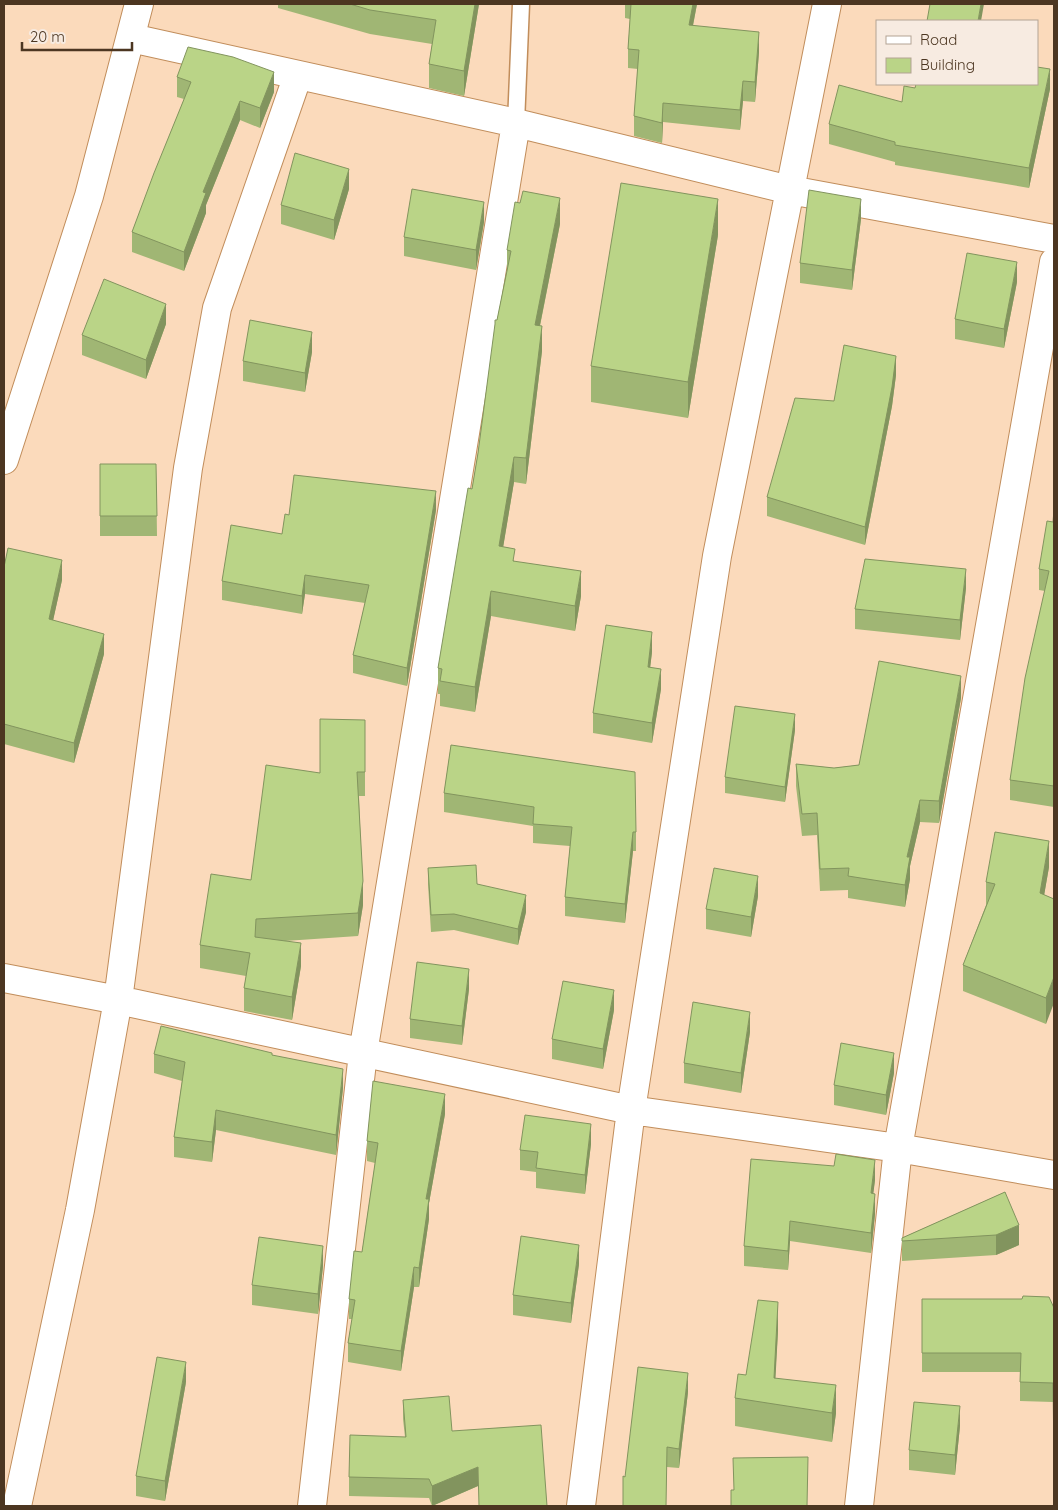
<svg xmlns="http://www.w3.org/2000/svg" width="1058" height="1510" viewBox="0 0 1058 1510" font-family="Quicksand,sans-serif">
<style>
.lines{fill:none;stroke-linecap:round;stroke-linejoin:round}
.service-casing{stroke:#c18d5b;stroke-width:19}
.minor-casing{stroke:#c18d5b;stroke-width:30}
.service{stroke:#fff;stroke-width:16}
.minor{stroke:#fff;stroke-width:28}
.wall{fill:#a0b674}
.shaded-wall{fill:#82945e}
.building{fill:#bad487;stroke:#82945e}
</style>
<rect width="100%" height="100%" fill="#fbdabb"/>
<g class="lines">
<defs>
<path id="service" d="M516,123L521,4"/>
<path id="minor" d="M131,38L516,123L790,190L1054,239
M4,460L89,196L139,4
M4,978L118,1000L631,1110L898,1148L1054,1175
M17,1506L80,1210L118,1000L188,468L217,308L298,75
M312,1506L363,1053L516,123
M581,1506L631,1110L717,556L827,4
M859,1506L898,1148L1054,262"/>
</defs>
<use href="#service" class="service-casing"/>
<use href="#minor" class="minor-casing"/>
<use href="#service" class="service"/>
<use href="#minor" class="minor"/>
</g>
<path class="wall" d="M278,4H479L464,96L429,88V64L432,44L370,34L278,8Z
M625,4H697L693,26L759,52L755,102L743,101L740,130L663,122L662,143L634,136V116L638,69L628,68V49L630,19L625,18Z
M177,77L274,92L260,128L240,120L206,205V213L184,271L132,252V232L184,99L177,97Z
M915,88L1050,89L1029,188L895,165V162L829,144V124L902,102Z
M349,189L334,240L281,224V205Z
M861,219L852,290L800,283V263Z
M484,222L476,270L404,256V237Z
M560,224L540,326L542,351L526,484L514,482L503,547L515,562L581,596L575,631L491,616L475,712L440,706V694H438V668L472,489L478,453L497,320L507,271V250Z
M718,235L688,418L591,402V366Z
M1017,282L1004,348L955,339V319Z
M166,324L146,379L82,355V335Z
M312,352L305,392L243,381V361Z
M896,375L892,406L865,545L767,516V497L834,401Z
M100,464H156L157,536H100Z
M436,510L407,686L353,673V655L365,603L305,594L302,614L222,600V581L282,534L289,515Z
M1054,510V807L1010,800V780L1045,591L1039,590V569L1053,522Z
M4,567L62,580L53,620L104,654L74,763L4,744Z
M966,588L960,640L855,629V609Z
M652,652L650,667L661,689L652,743L593,733V713Z
M961,698L939,823L920,822L910,866V879L905,907L848,898V890L820,891L817,835L802,836L796,786V764L834,768L859,765Z
M365,720V796H359L363,905L358,936L285,941L301,966L292,1020L244,1011V988L246,976L200,968V945L251,880L320,773Z
M795,730L785,802L725,793V777Z
M451,745L636,832V851H633L625,923L565,916V897L570,846L533,843V826L444,812V793Z
M1049,867L1044,895L1054,899L1046,1024L963,991V965L986,905V882Z
M428,868L477,884L526,912L518,945L454,930L431,932L428,884Z
M758,896L751,937L706,929V909Z
M469,989L462,1045L410,1038V1019Z
M614,1010L603,1069L552,1059V1039Z
M750,1032L741,1093L684,1083V1063Z
M154,1054L272,1055L343,1088L336,1155L216,1130L212,1162L174,1157V1137L182,1081L154,1073Z
M894,1073L886,1115L834,1105V1085Z
M445,1114L429,1203V1219L419,1287H414L401,1371L348,1362V1343L352,1319H349V1299L362,1252L375,1163L367,1161V1141Z
M591,1144L585,1194L536,1188V1172L520,1170V1150Z
M834,1166L875,1180L873,1193L875,1214L871,1253L790,1241L788,1270L744,1266V1246Z
M1005,1192L1019,1245L996,1255L902,1261V1238Z
M579,1264L571,1323L513,1315V1295Z
M323,1266L318,1314L252,1305V1285Z
M922,1299L1054,1308V1480L1053,1402L1020,1401V1372H922Z
M778,1331L775,1378L836,1413L832,1442L735,1426V1398L746,1375Z
M186,1382L165,1501L136,1496V1476Z
M688,1392L679,1468L667,1467L625,1477Z
M403,1400L452,1431L478,1486L432,1506L429,1498L349,1496V1477L405,1437L403,1419Z
M960,1426L955,1475L909,1470V1450Z"/>
<path class="shaded-wall" d="M475,4H479L464,96V71Z
M693,4H697L689,45V25Z
M981,4H984L981,21H978Z
M759,32V52L755,102V82Z
M1050,69V89L1029,188V168Z
M274,72V92L260,128V108Z
M743,81V101L740,130V110Z
M240,101V120L206,205V213L184,271V252L203,192Z
M663,103V122L662,143V123Z
M349,169V189L334,240V220Z
M560,198V224L535,350V325Z
M718,199V235L688,418V382Z
M861,199V219L852,290V270Z
M484,202V222L476,270V250Z
M1017,262V282L1004,348V329Z
M166,304V324L146,379V360Z
M542,326V351L526,484V458Z
M312,332V352L305,392V373Z
M896,356V375L892,406L865,545V527Z
M514,457V482L499,572V546Z
M436,491V510L407,686V668Z
M62,560V580L49,639V619Z
M966,569V588L960,640V620Z
M581,571V596L575,631V606Z
M305,575V594L302,614V596Z
M491,591V616L475,712V687Z
M652,632V652L648,686V667Z
M104,634V654L74,763V743Z
M661,669V689L652,743V723Z
M961,676V698L939,823V801Z
M795,714V730L785,802V787Z
M920,800V822L910,866V879L905,907V885L907,857Z
M633,832V851L625,923V904Z
M1049,841V867L1040,919V893Z
M758,876V896L751,937V917Z
M363,881V905L358,936V913Z
M526,895V912L518,945V929Z
M301,943V966L292,1020V997Z
M469,969V989L462,1045V1026Z
M1054,977V1003L1046,1024V998Z
M614,990V1010L603,1069V1049Z
M750,1012V1032L741,1093V1073Z
M894,1053V1073L886,1115V1095Z
M343,1069V1088L336,1155V1135Z
M445,1094V1114L429,1203V1219L419,1287V1268L426,1199Z
M216,1110V1130L212,1162V1142Z
M591,1124V1144L585,1194V1175Z
M875,1160V1180L871,1213V1193Z
M875,1194V1214L871,1253V1233Z
M790,1221V1241L788,1270V1251Z
M1019,1225V1245L996,1255V1235Z
M579,1245V1264L571,1323V1303Z
M323,1246V1266L318,1314V1294Z
M414,1267V1287L401,1371V1351Z
M778,1302V1331L774,1406V1378Z
M186,1362V1382L165,1501V1481Z
M688,1373V1392L679,1468V1449Z
M836,1385V1413L832,1442V1413Z
M960,1406V1426L955,1475V1455Z
M478,1467V1486L432,1506V1486Z"/>
<path class="building" d="M350,4H475L464,71L429,64L436,20L370,10Z
M631,4H693L689,25L759,32L755,82L743,81L740,110L663,103L662,123L634,116L639,50L628,49Z
M930,4H981L978,21H927Z
M188,47L233,57L274,72L260,108L240,101L203,192L206,193L184,252L132,232L154,173L191,82L177,77Z
M1037,67L1050,69L1029,168L895,145V142L829,124L839,85L902,102L904,86L915,88L916,84H1037Z
M295,153L349,169L334,220L281,205Z
M621,183L718,199L688,382L591,366Z
M412,189L484,202L476,250L404,237Z
M809,190L861,199L852,270L800,263Z
M523,191L560,198L535,325L542,326L526,458L514,457L499,546L515,549L513,561L581,571L575,606L491,591L475,687L440,681L442,669L438,668L468,488L472,489L478,453L495,324V320H497L511,251L507,250L515,202L520,203Z
M967,253L1017,262L1004,329L955,319Z
M104,279L166,304L146,360L82,335Z
M250,320L312,332L305,373L243,361Z
M844,345L896,356L892,387L865,527L767,497L795,398L834,401Z
M100,464H156L157,516H100Z
M294,475L436,491L407,668L353,655L369,585L305,575L302,596L222,581L231,525L282,534L285,514L289,515Z
M1054,510V786L1010,780L1025,678L1049,571L1039,569L1047,521L1053,522Z
M8,548L62,560L49,619L104,634L74,743L4,724V567Z
M865,559L966,569L960,620L855,609Z
M606,625L652,632L648,667L661,669L652,723L593,713Z
M879,661L961,676L939,801L920,800L907,857H910L905,885L848,876L849,868L820,869L817,813L802,814L796,764L834,768L859,765Z
M735,706L795,714L785,787L725,777Z
M320,719L365,720V772H357L363,881L358,913L256,919L255,937L301,943L292,997L244,988L250,953L200,945L211,874L251,880L266,765L320,773Z
M451,745L635,772L636,832H633L625,904L565,897L572,827L533,824L534,807L444,793Z
M995,832L1049,841L1040,893L1054,899V977L1046,998L963,965L995,884L986,882Z
M476,865L477,884L526,895L518,929L454,914L431,915L428,868Z
M714,868L758,876L751,917L706,909Z
M417,962L469,969L462,1026L410,1019Z
M563,981L614,990L603,1049L552,1039Z
M693,1002L750,1012L741,1073L684,1063Z
M161,1026L272,1053V1055L343,1069L336,1135L216,1110L212,1142L174,1137L185,1062L154,1054Z
M841,1043L894,1053L886,1095L834,1085Z
M373,1081L445,1094L426,1199H429L419,1268L414,1267L401,1351L348,1343L355,1300L349,1299L354,1251L362,1252L378,1143L367,1141Z
M525,1115L591,1124L585,1175L536,1168L538,1152L520,1150Z
M836,1154L875,1160L871,1193L875,1194L871,1233L790,1221L788,1251L744,1246L751,1159L834,1166Z
M1005,1192L1019,1225L996,1235L902,1241V1238Z
M521,1236L579,1245L571,1303L513,1295Z
M259,1237L323,1246L318,1294L252,1285Z
M1023,1296L1049,1297L1054,1308V1460L1053,1383L1020,1382L1021,1353H922V1299H1022Z
M758,1300L778,1302L774,1378L836,1385L832,1413L735,1398L738,1374L746,1375Z
M157,1357L186,1362L165,1481L136,1476Z
M638,1367L688,1373L679,1449L667,1447L666,1506H623V1476L625,1477Z
M449,1396L452,1431L541,1425L547,1506H479L478,1467L432,1486L429,1479L349,1477L350,1435L406,1437L403,1400Z
M914,1402L960,1406L955,1455L909,1450Z
M808,1457L807,1506H731V1490H734L733,1458Z"/>
<rect width="1058" height="1510" fill="none" stroke="#4c3621" stroke-width="10"/>
<rect x="876" y="20" width="162" height="65" fill="#f7ebe1" stroke="#b3a394"/>
<rect x="886" y="36" width="25" height="8" fill="#ffffff" stroke="#b3a394"/>
<text x="920" y="45" font-size="15" fill="#4c3621">Road</text>
<rect x="886" y="58" width="25" height="15" fill="#bad487" stroke="#b3a394"/>
<text x="920" y="70" font-size="15" fill="#4c3621">Building</text>
<path d="M22 42v8h110v-8" fill="none" stroke="#4c3621" stroke-width="2.5"/>
<text x="30" y="42" font-size="15" fill="#4c3621" stroke="#f7ebe1" stroke-width="4" paint-order="stroke">20 m</text>
</svg>
